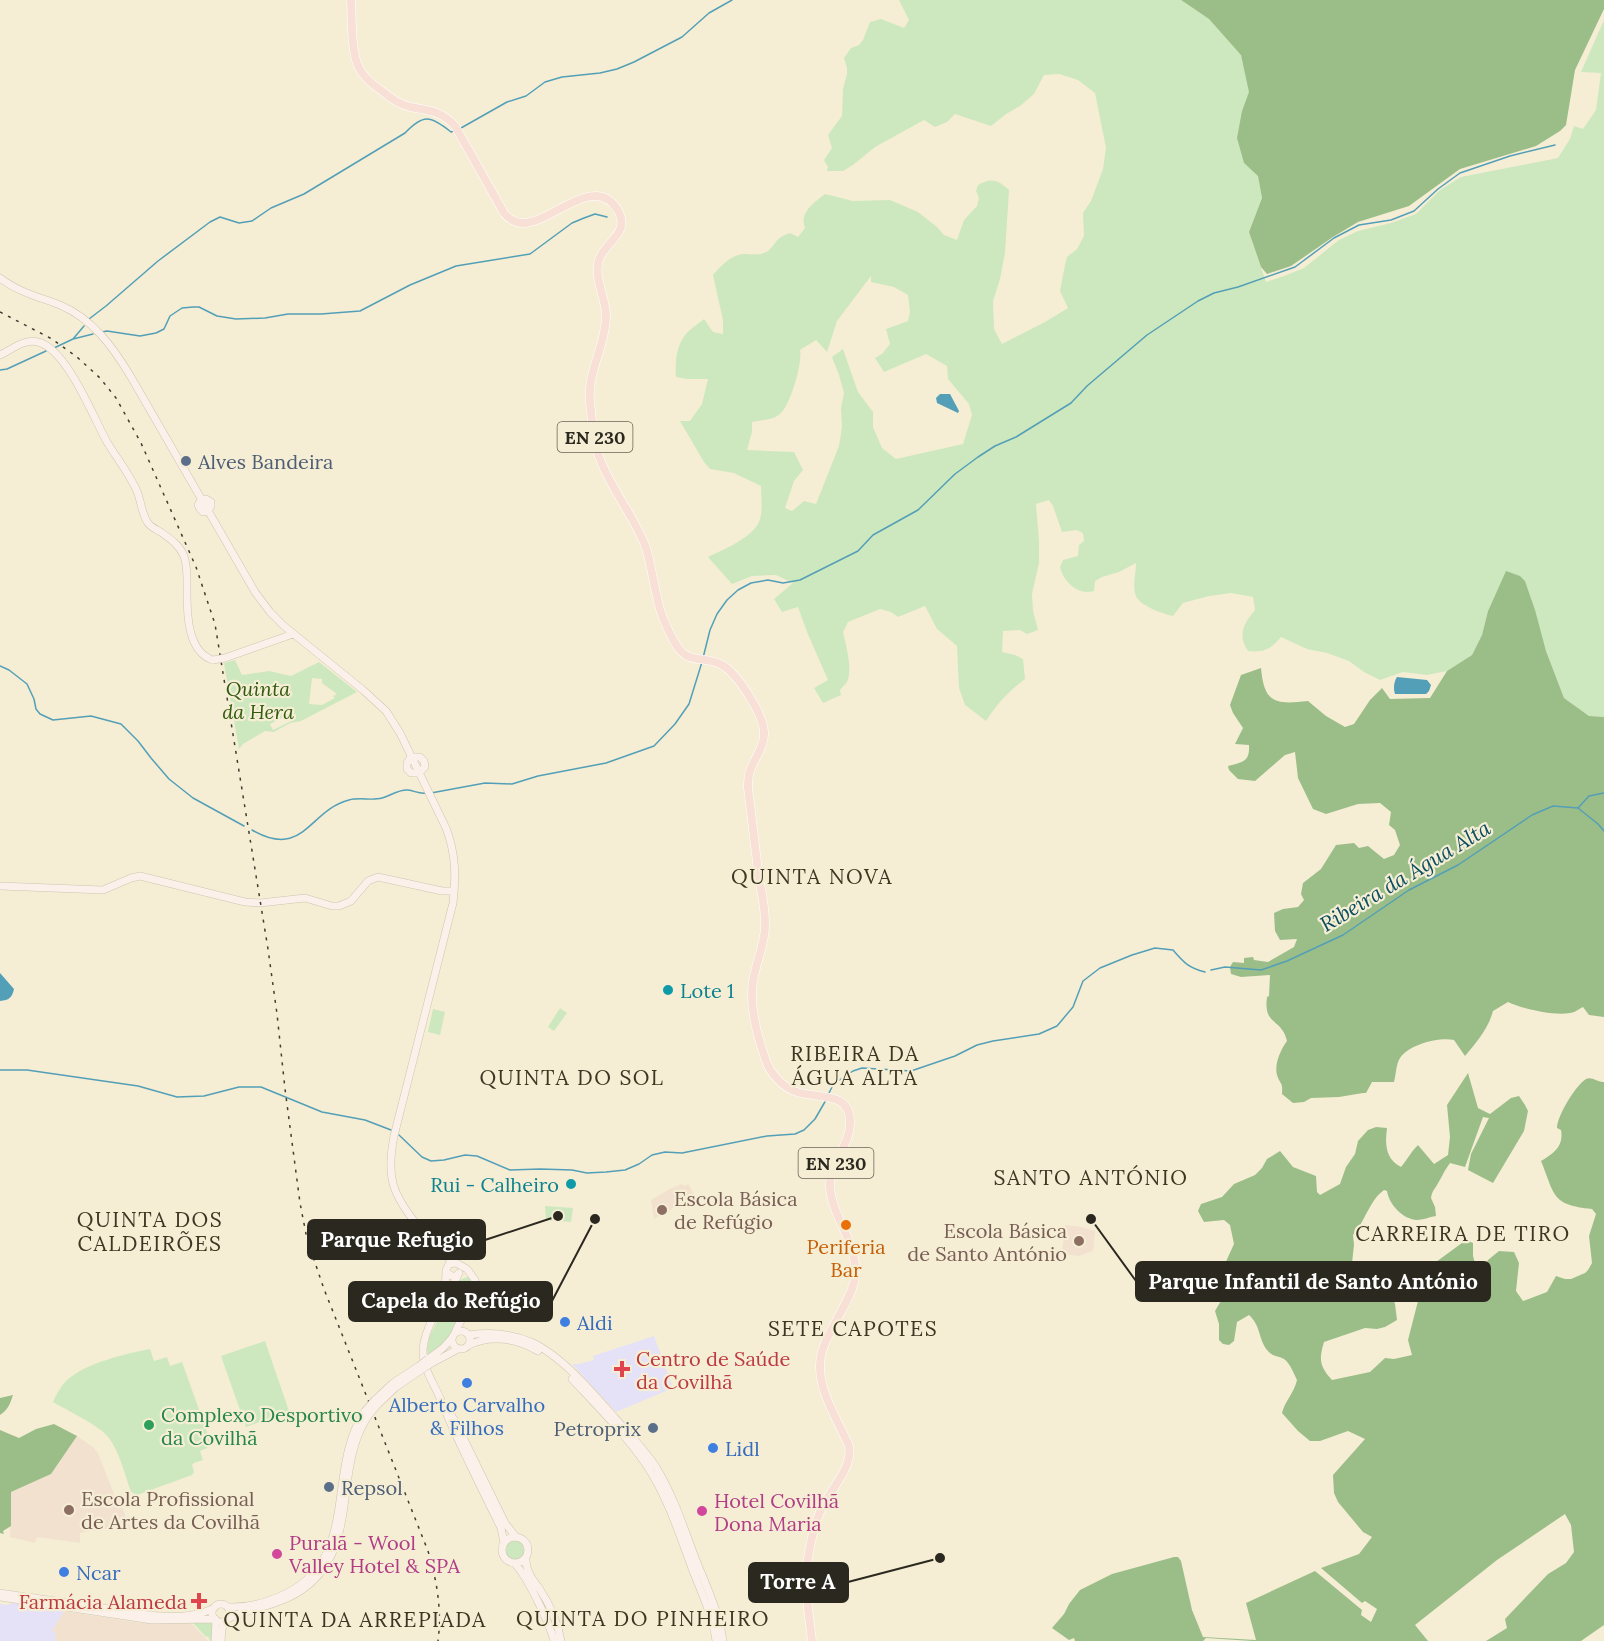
<svg xmlns="http://www.w3.org/2000/svg" width="1604" height="1641" viewBox="0 0 1604 1641" font-family="Lora,serif">
<style>
.education{fill:#f2e1cf}
.medical{fill:#e5e1f6}
.green{fill:#cde8be;fill-rule:evenodd}
.forest{fill:#9bbe88}
.water{fill:#539fb7}
.lines{fill:none;stroke-linecap:round;stroke-linejoin:round}
.stream{stroke:#539fb7;stroke-width:1.5}
.secondary-casing{stroke:#cdc6ae;stroke-width:8}
.primary-casing{stroke:#fff;stroke-width:9}
.secondary{stroke:#fcf0eb;stroke-width:7}
.primary{stroke:#f8e0d7;stroke-width:8}
.rail{stroke:#403d32;stroke-width:1.5;stroke-dasharray:3 6;stroke-linecap:butt}
.secondary-bridge-casing{stroke:#cdc6ae;stroke-width:8;stroke-linecap:butt}
.secondary-bridge{stroke:#fcf0eb;stroke-width:7}
.service-dot{fill:#5c6f8a;stroke:#f5eed5;stroke-width:2}
.culture-dot{fill:#0f9aa8;stroke:#f5eed5;stroke-width:2}
.education-dot{fill:#8d6e63;stroke:#f5eed5;stroke-width:2}
.food-dot{fill:#e8710a;stroke:#f5eed5;stroke-width:2}
.shop-dot{fill:#3f7fe0;stroke:#f5eed5;stroke-width:2}
.health-dot{fill:#e0444e;stroke:#f5eed5;stroke-width:2}
.leisure-dot{fill:#2e9e5b;stroke:#f5eed5;stroke-width:2}
.hotel-dot{fill:#d1479c;stroke:#f5eed5;stroke-width:2}
.labels{text-anchor:middle;dominant-baseline:central;stroke-width:4.5;stroke-linejoin:round;paint-order:stroke}
.shield{fill:#f5eed5;stroke:#686356;stroke-width:1.5}
.shield-label{font-size:18px;font-weight:bold;fill:#2b281f}
.service-label{font-size:20px;fill:#4e5e75;stroke:#f5eed5;text-anchor:start}
.park-label{font-size:20px;font-style:italic;fill:#315b0f;stroke:#f5eed5}
.culture-label{font-size:20px;fill:#0d838f;stroke:#f5eed5;text-anchor:start}
.education-label{font-size:20px;fill:#785e54;stroke:#f5eed5;text-anchor:start}
.food-label{font-size:20px;fill:#c56008;stroke:#f5eed5}
.shop-label{font-size:20px;fill:#366cbe;stroke:#f5eed5;text-anchor:start}
.health-label{font-size:20px;fill:#be3a42;stroke:#f5eed5;text-anchor:start}
.leisure-label{font-size:20px;fill:#27864d;stroke:#f5eed5;text-anchor:start}
.hotel-label{font-size:20px;fill:#b23c85;stroke:#f5eed5;text-anchor:start}
.neighbourhood-label{font-size:21px;letter-spacing:1.5px;fill:#3c3622;stroke:#f5eed5}
.water-label{font-size:21px;font-style:italic;fill:#0a4e5f;stroke:#f5eed5}
.leader{fill:none;stroke:#2b281f;stroke-width:2}
.callout-dot{fill:#2b281f;stroke:#f5eed5;stroke-width:2}
.callout{fill:#2b281f;stroke:#2b281f;stroke-width:2}
.callout-label{font-size:21px;text-anchor:middle;font-weight:bold;fill:#fff}
</style>
<rect width="100%" height="100%" fill="#f5eed5"/>
<path class="education" d="M681,1184L685,1186L688,1184L695,1196L654,1219L651,1200L670,1189Z
M1065,1225L1082,1227L1095,1231L1093,1251L1079,1256L1062,1254Z
M77,1436L93,1447L98,1453L116,1499H119L131,1530L103,1529L80,1533V1543L37,1537L35,1543L10,1537L11,1492L51,1474Z
M64,1611L140,1623H191L208,1641H55L56,1632L52,1631Z"/>
<path class="medical" d="M654,1336L673,1388L616,1412L572,1364H579L594,1360L593,1356Z
M12,1603L64,1611L52,1631L56,1632L55,1641H0V1604L7,1605Z"/>
<path class="green" d="M899,0H1181L1209,19L1241,54L1250,92L1242,111L1244,163L1258,175L1262,198L1249,232L1266,282L1284,276L1304,268L1339,240L1358,231L1391,223L1416,214L1440,190L1461,177L1558,158L1570,139L1574,126L1583,129L1596,110L1601,73L1581,72L1604,20V717L1589,716L1564,698L1546,651L1525,581L1519,576L1506,572L1488,611L1482,635L1472,655L1447,671L1427,675L1403,672L1380,680L1364,672L1349,661L1327,653L1307,649L1281,637C1271,649 1264,653 1248,651C1237,635 1244,623 1255,610L1253,597L1231,593L1209,596L1183,603L1173,616C1163,614 1139,605 1136,596C1132,587 1136,573 1136,563L1119,572L1102,577L1095,581L1094,591C1078,596 1063,581 1060,567L1063,560L1078,556L1079,545L1084,541L1083,533L1077,530L1062,532L1053,506L1049,500L1036,504L1039,541V563L1032,594L1033,611L1038,630L1027,634L1020,630L1003,631L1002,652L1015,655L1023,659L1025,679C1008,692 997,704 986,721L965,705L959,688L957,646L937,629L925,606L898,617L891,612L880,609L848,622L843,632C846,645 853,670 847,682C845,685 842,687 840,690L841,695L823,703L814,688L828,680L807,632L798,607L782,612L774,599L793,583L776,575L752,576L732,584L708,557C723,550 756,536 760,519C763,509 761,496 761,486L734,473L710,469L704,462L680,421H690L702,404L708,379H687L676,377C675,363 676,347 685,335C690,329 698,324 704,319L713,332L723,334V320L713,275C721,266 730,255 744,254C752,254 760,256 768,251C778,242 775,238 790,233L798,237L805,228C799,212 814,203 825,194L853,201L890,200L918,212L937,227L944,235L957,240L964,220L977,206L979,198L976,191L978,185C991,178 997,179 1009,190L1005,253L1000,279L993,301L994,329L1002,344L1045,322L1068,308L1060,291L1065,265L1067,257L1077,249L1084,236L1083,213L1091,201L1103,169L1106,148L1095,93L1078,80L1059,74L1044,75L1034,94L1020,106L1006,114L991,126L955,114L947,122L935,127L924,120L875,147L853,165L843,171H827L828,167L824,160L832,148L828,135L842,116L843,89L847,74V68L844,58L851,48L859,45L863,40L870,22L881,19L904,28L909,20ZM871,276V282L894,287L908,295L910,312L908,321L886,329L890,344L882,354L875,358L884,372L926,354L947,366L948,379L969,404L972,415L963,444L896,459L882,448L873,427V412L858,392L843,349L832,357L839,375L844,393L841,408L842,427L839,446L816,504L804,501L792,511L785,508L794,481L803,470L794,452L747,450L752,432V422C760,420 774,420 780,414C790,406 803,362 800,350L816,340L827,352L837,321Z
M235,660L242,675L269,671L291,676L319,662L357,692L301,721L290,723L274,732L265,731L243,744L239,749L224,663ZM312,678L322,679V683L337,694L333,696L335,698L322,705L309,704ZM290,714L293,720L273,730L270,724Z
M560,1008L567,1013L554,1031L548,1027Z
M433,1009L445,1012L440,1035L428,1032Z
M545,1206L573,1208L571,1222L546,1220Z
M467,1277L470,1278L471,1288L466,1303L448,1340L428,1356L427,1350L429,1337L454,1289L460,1280Z
M265,1341L289,1411L246,1427L221,1356Z
M150,1349L154,1361L167,1357L170,1366L182,1362L212,1446L200,1451L203,1460L194,1463L192,1465L194,1472L192,1475L137,1495L131,1492C125,1475 120,1453 109,1438C99,1425 68,1411 53,1402C56,1395 60,1387 66,1381C85,1363 125,1354 150,1349Z
M505 1550a10 10 0 1 1 20 0a10 10 0 1 1-20 0Z
M193,1623H211L214,1627L215,1641H210L208,1636L206,1637Z"/>
<path class="forest" d="M1181,0H1604V9L1575,70L1566,125L1560,131L1536,146L1460,169L1409,206L1358,222L1333,237L1291,266L1267,274L1261,267L1249,232L1262,198L1258,176L1244,163L1237,138L1242,111L1249,92L1241,55L1209,19Z
M1506,571L1520,576L1525,581L1535,610L1546,651L1564,698L1589,716L1604,717V1017L1589,1015L1583,1007C1579,1009 1574,1013 1570,1013C1553,1016 1523,1009 1508,1002L1493,1011C1488,1029 1477,1042 1465,1056L1454,1040C1439,1037 1410,1044 1400,1058C1396,1064 1396,1075 1394,1082H1372L1366,1093H1363L1339,1097L1311,1098L1304,1102L1293,1103L1282,1094C1283,1081 1280,1085 1277,1075C1274,1064 1281,1049 1287,1041C1282,1018 1263,1026 1267,997L1269,996L1270,975L1241,977L1231,974L1230,967L1233,962L1244,963V958L1253,957L1254,960L1268,962L1294,947L1297,939L1280,940L1275,931L1274,913L1283,909L1298,907L1304,900L1301,894L1303,883L1321,869L1336,845L1354,843L1359,848L1368,846L1384,859L1394,855L1400,845L1395,830L1389,825L1391,812L1380,803L1358,804L1326,814L1313,809L1298,778L1295,752L1285,755L1255,781L1238,779L1229,770L1228,766C1243,762 1250,762 1249,745L1235,744L1243,728L1233,713L1230,705L1241,675L1261,668C1264,703 1275,705 1308,701L1326,716L1345,727L1354,724L1370,700L1382,688L1390,699L1430,698L1447,671L1472,655L1482,635L1488,611Z
M1468,1073L1478,1108L1490,1114L1511,1098L1519,1096L1525,1105L1528,1111L1524,1131L1493,1183L1468,1170L1471,1154L1489,1118L1483,1117L1465,1167L1450,1163C1444,1171 1442,1177 1437,1185C1434,1190 1432,1191 1431,1198L1435,1207L1436,1216C1429,1217 1423,1220 1417,1220C1402,1219 1389,1204 1387,1191L1384,1190C1369,1201 1365,1222 1353,1235L1354,1245L1352,1263L1365,1275L1378,1280L1389,1287L1395,1304L1397,1320L1385,1327L1377,1329L1365,1328L1324,1342C1319,1359 1319,1366 1332,1380L1370,1372L1385,1358L1394,1359L1412,1355L1408,1340L1418,1301L1419,1286L1436,1262L1466,1240L1473,1243V1256L1477,1270L1481,1272L1488,1260L1499,1251L1514,1252L1519,1263L1516,1291L1523,1301L1547,1292L1556,1276L1565,1279H1571L1585,1273L1588,1270L1592,1263L1589,1236L1596,1214L1592,1209C1551,1205 1555,1195 1541,1161C1554,1153 1564,1146 1561,1130L1557,1128C1557,1116 1576,1085 1586,1079C1591,1076 1598,1082 1604,1082V1625L1581,1641H1486L1507,1628L1505,1619L1548,1574L1566,1563L1574,1552L1571,1525L1565,1514L1497,1560L1415,1625L1428,1641H1252L1206,1638L1203,1641H1075L1074,1638L1069,1640L1052,1628L1064,1614L1069,1604L1080,1590L1112,1574L1174,1557H1178L1181,1561L1192,1610L1203,1637L1256,1640L1246,1603L1315,1571L1362,1610L1361,1615L1371,1622L1377,1609L1365,1601L1362,1603L1321,1568L1359,1554L1372,1537L1363,1532L1338,1502L1334,1493L1333,1475L1365,1439L1348,1431L1320,1441H1310L1298,1431L1282,1413C1285,1401 1294,1393 1297,1380C1294,1374 1290,1363 1284,1359C1277,1355 1274,1358 1267,1350C1258,1338 1261,1326 1249,1315L1237,1322L1234,1341L1229,1345L1223,1344L1219,1340V1324L1215,1311L1222,1299L1227,1287L1223,1268L1234,1244L1230,1225L1224,1220L1204,1222L1198,1211L1201,1204L1222,1197L1234,1184L1255,1175L1262,1168L1267,1159L1280,1151L1293,1167L1316,1176L1317,1192L1320,1195L1340,1184L1346,1167L1355,1154L1358,1141L1368,1130L1376,1127L1387,1128C1385,1143 1385,1159 1401,1167C1407,1160 1410,1153 1418,1145L1434,1164L1448,1155L1450,1137L1447,1105Z
M13,1395C10,1404 8,1410 0,1415V1398Z
M54,1424L77,1436L51,1474L11,1492V1526L3,1531L4,1534L0,1533V1430L19,1438L36,1429Z"/>
<path class="water" d="M940,394H950L959,411L958,413L937,403L936,398Z
M1397,677L1427,680L1431,685L1429,691L1426,694H1395C1393,689 1394,681 1397,677Z
M0,973L14,989C12,998 9,1000 0,1001Z"/>
<g class="lines">
<path class="stream" d="M461,128L507,102L526,96L545,82L562,77L600,73L617,69L634,62L682,37L709,13L732,0
M89,319L106,306L158,261L210,222L220,217L239,223L252,221L271,208L304,194L405,133C423,114 430,115 451,132L454,131
M102,332L107,331L140,336L156,333L164,329L170,316L182,308L193,307H199L217,316L236,319L265,318L288,314H321L360,311L410,285L456,266L530,254L572,223L584,218L595,214L607,217
M73,339L84,326
M54,348L73,339L93,334
M0,370L7,369L46,351
M703,658L710,630L717,614L727,600L738,590L751,583L768,580L783,583L800,580L858,551L873,535L918,510L955,474L978,457L995,446L1016,437L1071,403L1087,386L1147,335L1198,301L1214,293L1238,287L1295,267L1334,238L1359,225L1391,220L1414,211L1438,189L1460,173L1510,156L1555,145
M0,666L9,670L27,684L34,699L36,709L40,714L53,720L91,716L121,724L138,741L151,758L169,779L193,798L244,826
M431,793L485,783L512,784L538,776L606,763L654,746L675,724L689,704L702,662
M1578,808L1589,796L1604,793
M252,830C304,860 309,810 349,800C360,797 372,801 382,798C390,796 399,789 408,790C415,791 419,794 426,793
M1211,970L1225,967L1261,970L1287,961L1343,935L1409,890L1458,865L1532,815L1553,806L1578,808L1598,824L1604,831
M0,1070H27L138,1086L177,1097L204,1096L239,1087H261L322,1112L365,1120L391,1130
M828,1095L833,1085L838,1081L853,1071L862,1068L911,1071L955,1056L977,1045L993,1041L1039,1034L1057,1026L1073,1007L1083,981L1100,968L1132,955L1155,948L1173,950C1184,963 1189,968 1205,972
M399,1135L422,1157L431,1161L444,1160L465,1155L477,1156L510,1170L540,1169L572,1170L587,1173L606,1172L625,1170L639,1164L652,1155L665,1152L682,1153L767,1136L795,1134L804,1130L815,1119L826,1100"/>
<defs>
<path id="secondary" d="M0,278C18,292 39,297 60,305C93,319 113,347 131,377L255,592L270,612L284,626L363,690L386,711L400,733L446,828C456,854 456,877 453,903L394,1136C386,1177 392,1194 418,1226C425,1235 431,1244 439,1251C444,1255 449,1257 454,1263
M0,355C11,350 25,338 38,342C67,349 93,417 107,442C116,457 128,472 136,489C141,499 141,513 148,523C151,527 155,529 159,531C169,538 179,544 184,556C188,568 187,581 187,593C187,616 188,652 213,660
M201,500L206,499L211,502V506L208,511
M201,500L198,505L200,509L203,512L208,511
M225,658L293,634
M411,757H420L424,761L425,767L419,773
M411,757L407,763V769L411,773H419
M0,886L103,890L131,878L140,876L245,902L260,903L305,898L332,906H339L351,901L368,881L378,877L442,891H454
M446,1272L452,1276H456L459,1273
M458,1275L449,1293L445,1295C436,1313 424,1331 423,1351C423,1368 433,1382 440,1398C458,1443 480,1485 501,1528L504,1543
M445,1295L446,1270L449,1264L456,1263
M452 1340a9 9 0 1 1 18 0a9 9 0 1 1-18 0Z
M455,1333C457,1327 459,1324 462,1319C469,1308 473,1292 475,1280L467,1269L458,1264
M469,1335C490,1332 512,1334 531,1342C562,1356 593,1393 615,1418C629,1434 645,1450 656,1467C673,1495 683,1525 694,1555C705,1583 719,1611 723,1641
M469,1345C491,1334 518,1339 538,1351
M428,1359L443,1348L452,1338
M430,1364L458,1349
M572,1379C598,1407 626,1435 647,1466C668,1498 680,1536 693,1571C702,1594 713,1617 716,1641
M375,1400L393,1383L419,1366
M377,1405L396,1387L421,1370
M447,1409L455,1421L505,1523L516,1537
M502 1550a13 13 0 1 1 26 0a13 13 0 1 1-26 0Z
M526,1558C525,1569 532,1579 539,1588C549,1603 558,1623 561,1641
M515,1564C527,1576 550,1624 554,1641
M0,1593C32,1598 64,1602 96,1607C131,1612 181,1625 214,1608
M0,1597L152,1620L215,1619
M212 1613a9 9 0 1 1 18 0a9 9 0 1 1-18 0Z
M228,1607C248,1608 268,1602 285,1594C361,1557 325,1470 365,1411
M229,1618C251,1608 276,1606 297,1593C363,1553 331,1472 368,1416
M215,1641L216,1620
M221,1641L222,1629L226,1621"/>
<path id="primary" d="M351,0C352,19 351,53 359,68C364,78 373,85 382,91C390,98 399,104 410,107C429,111 440,110 455,126L504,213C509,219 515,223 523,223C552,223 594,173 617,209C632,233 605,241 599,260C593,279 607,299 606,318C605,347 587,372 590,402C592,422 594,446 602,464C614,493 635,518 646,548C651,564 653,581 657,597C660,613 667,629 675,643C689,667 703,654 722,665C738,674 763,714 764,732C765,748 752,760 749,775C748,779 748,784 748,788C752,818 755,848 759,878C762,894 766,912 765,928C764,946 756,963 753,981C749,1007 757,1036 766,1061C771,1075 784,1088 797,1092C818,1099 850,1091 850,1122C851,1145 829,1163 830,1186C831,1217 859,1243 855,1277C853,1293 842,1309 835,1323C830,1333 823,1344 821,1356C815,1387 837,1418 849,1446C853,1470 828,1491 820,1512C812,1531 805,1566 806,1585C807,1604 810,1623 812,1641"/>
</defs>
<use href="#secondary" class="secondary-casing"/>
<use href="#primary" class="primary-casing"/>
<use href="#secondary" class="secondary"/>
<use href="#primary" class="primary"/>
<path class="rail" d="M0,312L52,339L77,357L100,378L116,398L141,443L196,567L215,624L268,949L277,1014L285,1089L300,1203L307,1239L324,1289L428,1551C437,1581 442,1610 438,1641"/>
<defs>
<path id="secondary-bridge" d="M213,660L225,658
M419,1366L428,1359
M421,1370L430,1364
M365,1411L375,1400
M368,1416L377,1405"/>
</defs>
<use href="#secondary-bridge" class="secondary-bridge-casing"/>
<use href="#secondary-bridge" class="secondary-bridge"/>
</g>
<g class="service-dot">
<circle cx="186" cy="461" r="6"/>
<circle cx="653" cy="1428" r="6"/>
<circle cx="329" cy="1487" r="6"/>
</g>
<g class="culture-dot">
<circle cx="668" cy="990" r="6"/>
<circle cx="571" cy="1184" r="6"/>
</g>
<g class="education-dot">
<circle cx="662" cy="1210" r="6"/>
<circle cx="1079" cy="1241" r="6"/>
<circle cx="69" cy="1510" r="6"/>
</g>
<circle class="food-dot" cx="846" cy="1225" r="6"/>
<g class="shop-dot">
<circle cx="565" cy="1322" r="6"/>
<circle cx="467" cy="1383" r="6"/>
<circle cx="713" cy="1448" r="6"/>
<circle cx="64" cy="1572" r="6"/>
</g>
<g class="health-dot">
<path d="M619 1360h6v6h6v6h-6v6h-6v-6h-6v-6h6z"/>
<path d="M196 1592h6v6h6v6h-6v6h-6v-6h-6v-6h6z"/>
</g>
<circle class="leisure-dot" cx="149" cy="1425" r="6"/>
<g class="hotel-dot">
<circle cx="702" cy="1511" r="6"/>
<circle cx="277" cy="1554" r="6"/>
</g>
<g class="labels">
<g class="shield">
<rect x="557.5" y="422" width="75" height="30" rx="4.5"/>
<rect x="798.5" y="1148" width="75" height="30" rx="4.5"/>
</g>
<g class="shield-label">
<text x="595" y="437">EN 230</text>
<text x="836" y="1163">EN 230</text>
</g>
<g class="service-label">
<text x="198" y="461">Alves Bandeira</text>
<text x="641" y="1428" text-anchor="end">Petroprix</text>
<text x="341" y="1487">Repsol</text>
</g>
<g class="park-label">
<text x="258" y="688">Quinta<tspan x="258" dy="23">da Hera</tspan></text>
</g>
<g class="culture-label">
<text x="680" y="990">Lote 1</text>
<text x="559" y="1184" text-anchor="end">Rui - Calheiro</text>
</g>
<g class="education-label">
<text x="674" y="1198">Escola Básica<tspan x="674" dy="23">de Refúgio</tspan></text>
<text x="1067" y="1230" text-anchor="end">Escola Básica<tspan x="1067" dy="23">de Santo António</tspan></text>
<text x="81" y="1498">Escola Profissional<tspan x="81" dy="23">de Artes da Covilhã</tspan></text>
</g>
<g class="food-label">
<text x="846" y="1246">Periferia<tspan x="846" dy="23">Bar</tspan></text>
</g>
<g class="shop-label">
<text x="577" y="1322">Aldi</text>
<text x="467" y="1404" text-anchor="middle">Alberto Carvalho<tspan x="467" dy="23">&amp; Filhos</tspan></text>
<text x="725" y="1448">Lidl</text>
<text x="76" y="1572">Ncar</text>
</g>
<g class="health-label">
<text x="636" y="1358">Centro de Saúde<tspan x="636" dy="23">da Covilhã</tspan></text>
<text x="187" y="1601" text-anchor="end">Farmácia Alameda</text>
</g>
<g class="leisure-label">
<text x="161" y="1414">Complexo Desportivo<tspan x="161" dy="23">da Covilhã</tspan></text>
</g>
<g class="hotel-label">
<text x="714" y="1500">Hotel Covilhã<tspan x="714" dy="23">Dona Maria</tspan></text>
<text x="289" y="1542">Puralã - Wool<tspan x="289" dy="23">Valley Hotel &amp; SPA</tspan></text>
</g>
<g class="neighbourhood-label">
<text x="812" y="876">QUINTA NOVA</text>
<text x="855" y="1053">RIBEIRA DA<tspan x="855" dy="24">ÁGUA ALTA</tspan></text>
<text x="572" y="1077">QUINTA DO SOL</text>
<text x="1091" y="1177">SANTO ANTÓNIO</text>
<text x="150" y="1219">QUINTA DOS<tspan x="150" dy="24">CALDEIRÕES</tspan></text>
<text x="1463" y="1233">CARREIRA DE TIRO</text>
<text x="853" y="1328">SETE CAPOTES</text>
<text x="643" y="1618">QUINTA DO PINHEIRO</text>
<text x="355" y="1619">QUINTA DA ARREPIADA</text>
</g>
<g class="water-label">
<text transform="translate(1405 876) rotate(-31)">Ribeira da Água Alta</text>
</g>
</g>
<path class="leader" d="M558 1216L485 1240M1091 1219L1136 1281M595 1219L552 1301M940 1558L848 1582"/>
<g class="callout-dot">
<circle cx="558" cy="1216" r="6"/>
<circle cx="1091" cy="1219" r="6"/>
<circle cx="595" cy="1219" r="6"/>
<circle cx="940" cy="1558" r="6"/>
</g>
<g class="callout">
<rect x="308" y="1220" width="177" height="39" rx="6"/>
<rect x="1136" y="1262" width="354" height="39" rx="6"/>
<rect x="349" y="1282" width="203" height="39" rx="6"/>
<rect x="749" y="1563" width="99" height="39" rx="6"/>
</g>
<g class="callout-label">
<text x="397" y="1247">Parque Refugio</text>
<text x="1313" y="1289">Parque Infantil de Santo António</text>
<text x="451" y="1308">Capela do Refúgio</text>
<text x="798" y="1589">Torre A</text>
</g>
</svg>
